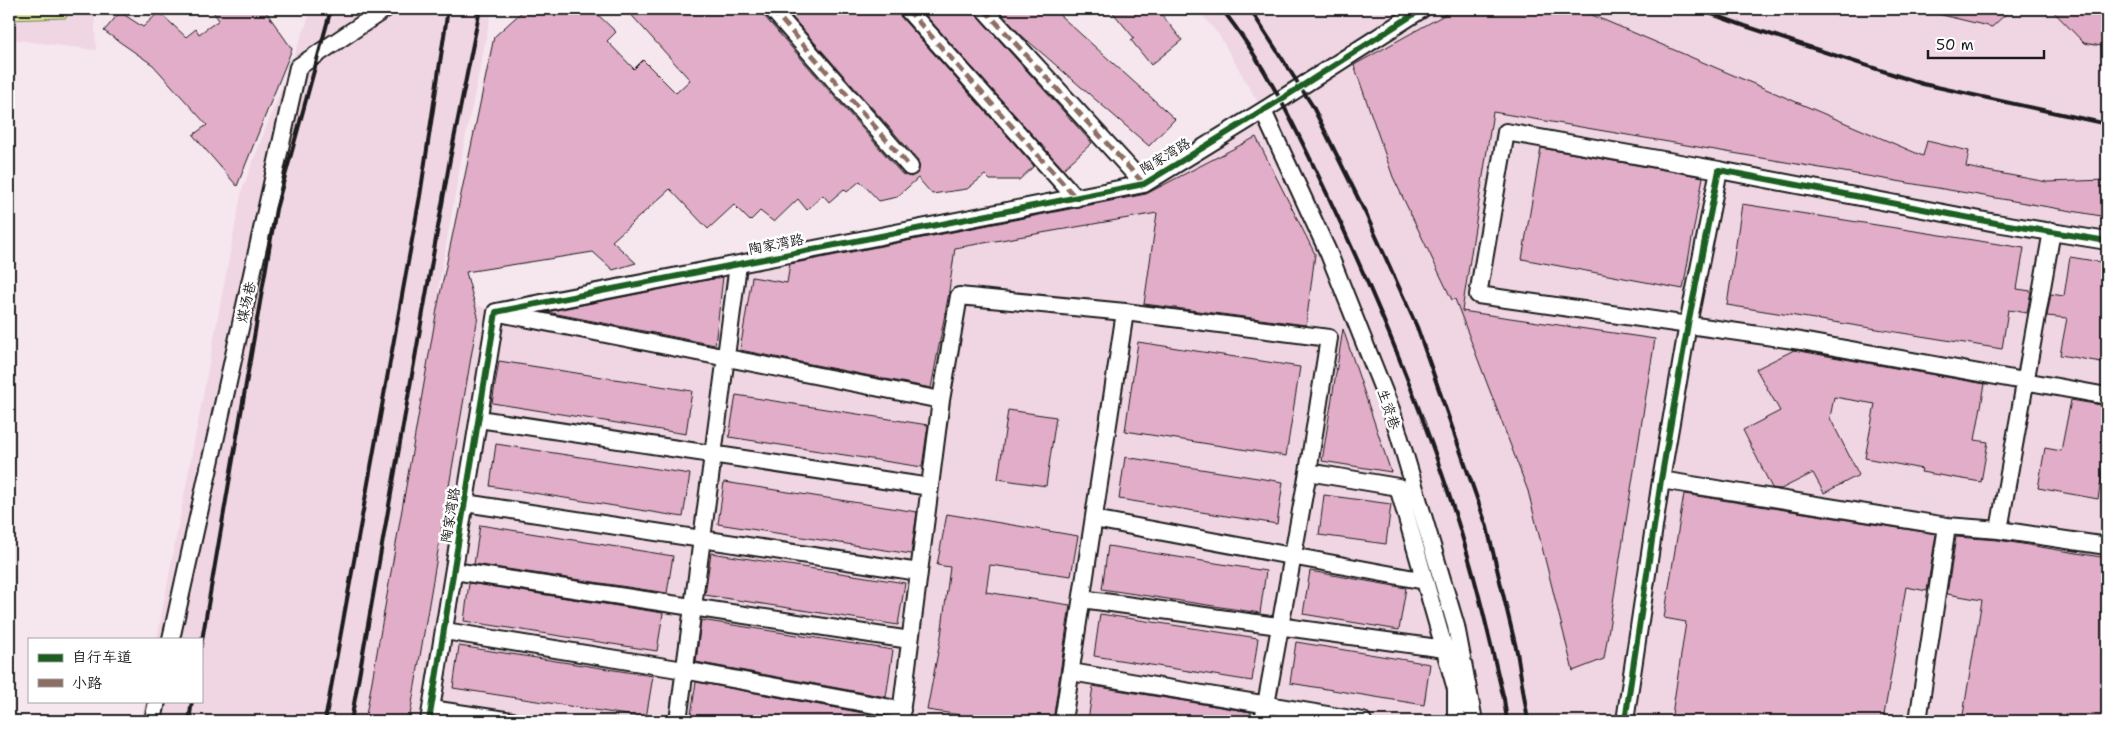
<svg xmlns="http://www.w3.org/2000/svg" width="2116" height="730" viewBox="0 0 2116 730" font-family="'Shantell Sans','LXGW WenKai TC',sans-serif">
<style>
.built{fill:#f0d5e3}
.green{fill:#d7e598;stroke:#7a805a}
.building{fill:#e1adc8;stroke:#1c1c1c}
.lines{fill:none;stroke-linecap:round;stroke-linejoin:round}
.minor-casing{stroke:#1c1c1c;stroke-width:20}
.minor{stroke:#fff;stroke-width:16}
.rail{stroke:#1c1c1c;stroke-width:4}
.quiet{stroke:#8d6e63;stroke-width:5;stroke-dasharray:10 5;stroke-linecap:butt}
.cycleway-casing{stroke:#fff;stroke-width:9}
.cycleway{stroke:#1b5e20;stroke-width:6}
.labels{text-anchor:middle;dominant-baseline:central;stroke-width:5;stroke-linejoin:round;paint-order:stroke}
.street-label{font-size:14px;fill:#1c1c1c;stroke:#fff}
</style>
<rect width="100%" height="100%" fill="#f6e6ee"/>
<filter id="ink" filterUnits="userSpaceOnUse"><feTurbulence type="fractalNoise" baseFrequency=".02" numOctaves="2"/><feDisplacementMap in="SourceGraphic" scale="10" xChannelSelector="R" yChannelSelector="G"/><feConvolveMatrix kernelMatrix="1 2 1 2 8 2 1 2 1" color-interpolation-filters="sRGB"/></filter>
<g filter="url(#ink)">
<path class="built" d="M9,9H94L96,50L9,39Z
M312,9H492L463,149L438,291L496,312L1144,184L1263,111L1219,35L1197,9H2107V721H141L145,701H201V639H157L242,190Z"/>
<path class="green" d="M9,9H71L66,18L9,20Z"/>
<path class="building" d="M211,9H264L292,49L237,186L193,135L207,125L153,65L104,31L120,12L143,27L159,12L186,37L196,29L199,34L219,20Z
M525,9H592L616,32L607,41L634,69L643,60L676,93L690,80L626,9H762L764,16L902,174L911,177L919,171L918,160L785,9H897L900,16L1034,166L1019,180H990L985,175L967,189L932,194L918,178L897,197L879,201L860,181L847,192L844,189L829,202L823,195L807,210L798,199L774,222L760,211L750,221L734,205L708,229L670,189L612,241L636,263L613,270L593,252L466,272L478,316L409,721H365L437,309L494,37Z
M920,9H971L1092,143L1063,169Z
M997,9H1053L1175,119L1149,146L1020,34Z
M1110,9H1157L1182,40L1151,65L1131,40L1134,38Z
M1455,9H1578L1923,156L1927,141L1969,151L1966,167L2047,182L2107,180V217L1493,112L1462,311L1655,339L1604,659L1573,671L1528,491L1455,299L1452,300L1393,177L1354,65Z
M1938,9H2011L1992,27L1938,14Z
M2051,9H2107V47L2084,43Z
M1256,137L1315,254L1306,325L1144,304L1157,213L955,248L948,298L931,388L740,350L752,277L787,283L790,264L1146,194Z
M1541,148L1703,177L1683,289L1522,259Z
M1742,204L2024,248L2017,289L2031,291L2027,313L2008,310L2002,349L1727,305Z
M2070,257L2107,263V363L2060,355L2067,318L2047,316L2051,294L2064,296Z
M723,277L715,345L547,312Z
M1343,329L1391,472L1322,461Z
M1138,342L1300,367L1286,456L1125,431Z
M1794,350L1985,384L1975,440L1988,442L1981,482L1921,472L1922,469L1865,458L1875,404L1834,397L1830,418L1859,475L1824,493L1813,473L1781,489L1772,488L1743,430L1780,411L1756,369Z
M499,361L692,391L686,434L492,403Z
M736,395L928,425L922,467L729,437Z
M2071,400L2107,406V444L2098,499L2038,488L2045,448L2061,451Z
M1008,410L1056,417L1046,486L998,479Z
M496,444L690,474L683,517L490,486Z
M1125,457L1283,482L1277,524L1119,499Z
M724,482L917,512L911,554L718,524Z
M1684,494L1936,534L1927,591L1906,587L1883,721H1671L1686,622L1664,618Z
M1324,495L1391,504L1386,544L1319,535Z
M947,514L1078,536L1071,576L990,565L986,592L1070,605L1053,721H959L961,715L927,710L941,636L950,567L937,565Z
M480,525L673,556L667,593L474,564Z
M1956,537L1998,540L2107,558V721H1962L1982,600L1947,594Z
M1108,546L1266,571L1260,613L1102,589Z
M711,553L905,583L898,625L705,595Z
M1310,571L1406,588L1399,630L1303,614Z
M469,583L663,613L657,651L464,621Z
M1100,614L1258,638L1252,681L1094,656Z
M701,620L893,650L886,697L696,662Z
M1296,642L1430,664L1424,705L1290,683Z
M459,646L653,676L646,718L453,688Z
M696,682L890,718V721H690Z
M1093,686L1251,712L1250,721H1088Z"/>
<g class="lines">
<defs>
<path id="minor" d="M772,9L910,167
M907,9L1076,198
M984,9L1144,184
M1263,111L1329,254L1392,412L1456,626L1474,721
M1719,170L1506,132L1478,295L1801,341L2107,396
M1125,312L1329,338L1308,472L1398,487L1456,689V721
M504,314L941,400
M479,419L930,487
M1661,480L1947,526L1999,530L2107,546
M465,503L919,572
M1094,519L1425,581
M1999,530L2052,231
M454,571L910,640
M1082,599L1445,649
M445,631L684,670L902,710
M171,639L298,67L385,9
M1071,672L1363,721
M431,709L512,721
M153,721L157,701
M429,721L496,312L1144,184L1269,107L1422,9
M678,721L738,265
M900,721L941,400L959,296L1125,312L1063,721
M1263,721L1308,472
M1625,721L1661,480L1688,324L1719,170L1996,223L2107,241
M1918,721L1947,526"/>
</defs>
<use href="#minor" class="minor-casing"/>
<use href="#minor" class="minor"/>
<path class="rail" d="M1222,9C1267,66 1297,131 1328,196C1383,312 1432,432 1468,556C1482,603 1492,651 1504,699L1507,721
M1250,9L1312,105L1365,212L1417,327L1487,527L1517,652L1528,721
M1698,9L1745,26L1923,84L2107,124
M201,646L276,209L331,9
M189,721L192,701
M325,721L420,196L448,9
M351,721L450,159L480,9"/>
<path class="quiet" d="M772,9L910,167
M907,9L1076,198
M984,9L1144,184"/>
<defs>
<path id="cycleway" d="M429,721L496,312L1144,184L1269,107L1422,9
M1625,721L1661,480L1688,324L1719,170L1996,223L2107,241"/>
</defs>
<use href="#cycleway" class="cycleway-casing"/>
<use href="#cycleway" class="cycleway"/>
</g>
</g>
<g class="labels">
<g class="street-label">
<text transform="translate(1165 156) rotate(-31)">陶家湾路</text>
<text transform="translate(776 244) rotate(-11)">陶家湾路</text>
<text transform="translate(246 302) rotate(-77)">煤场巷</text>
<text transform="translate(1389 409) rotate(71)">生资巷</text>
<text transform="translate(450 515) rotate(-81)">陶家湾路</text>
</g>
</g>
<rect width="2116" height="730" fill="none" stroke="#fff" stroke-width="30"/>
<rect x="15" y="15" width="2086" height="700" fill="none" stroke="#1c1c1c" stroke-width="2" filter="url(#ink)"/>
<rect x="28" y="638" width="175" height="65" fill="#ffffff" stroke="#a4a4a4"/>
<rect x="38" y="654" width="25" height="8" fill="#1b5e20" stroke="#a4a4a4"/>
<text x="72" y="662" font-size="15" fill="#1c1c1c">自行车道</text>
<rect x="38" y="679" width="25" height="8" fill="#8d6e63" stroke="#a4a4a4"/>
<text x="72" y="688" font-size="15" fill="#1c1c1c">小路</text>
<path d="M1928 50v8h116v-8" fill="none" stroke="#1c1c1c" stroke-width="2.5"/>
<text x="1936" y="50" font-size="15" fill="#1c1c1c" stroke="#ffffff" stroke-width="4" paint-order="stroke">50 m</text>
</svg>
